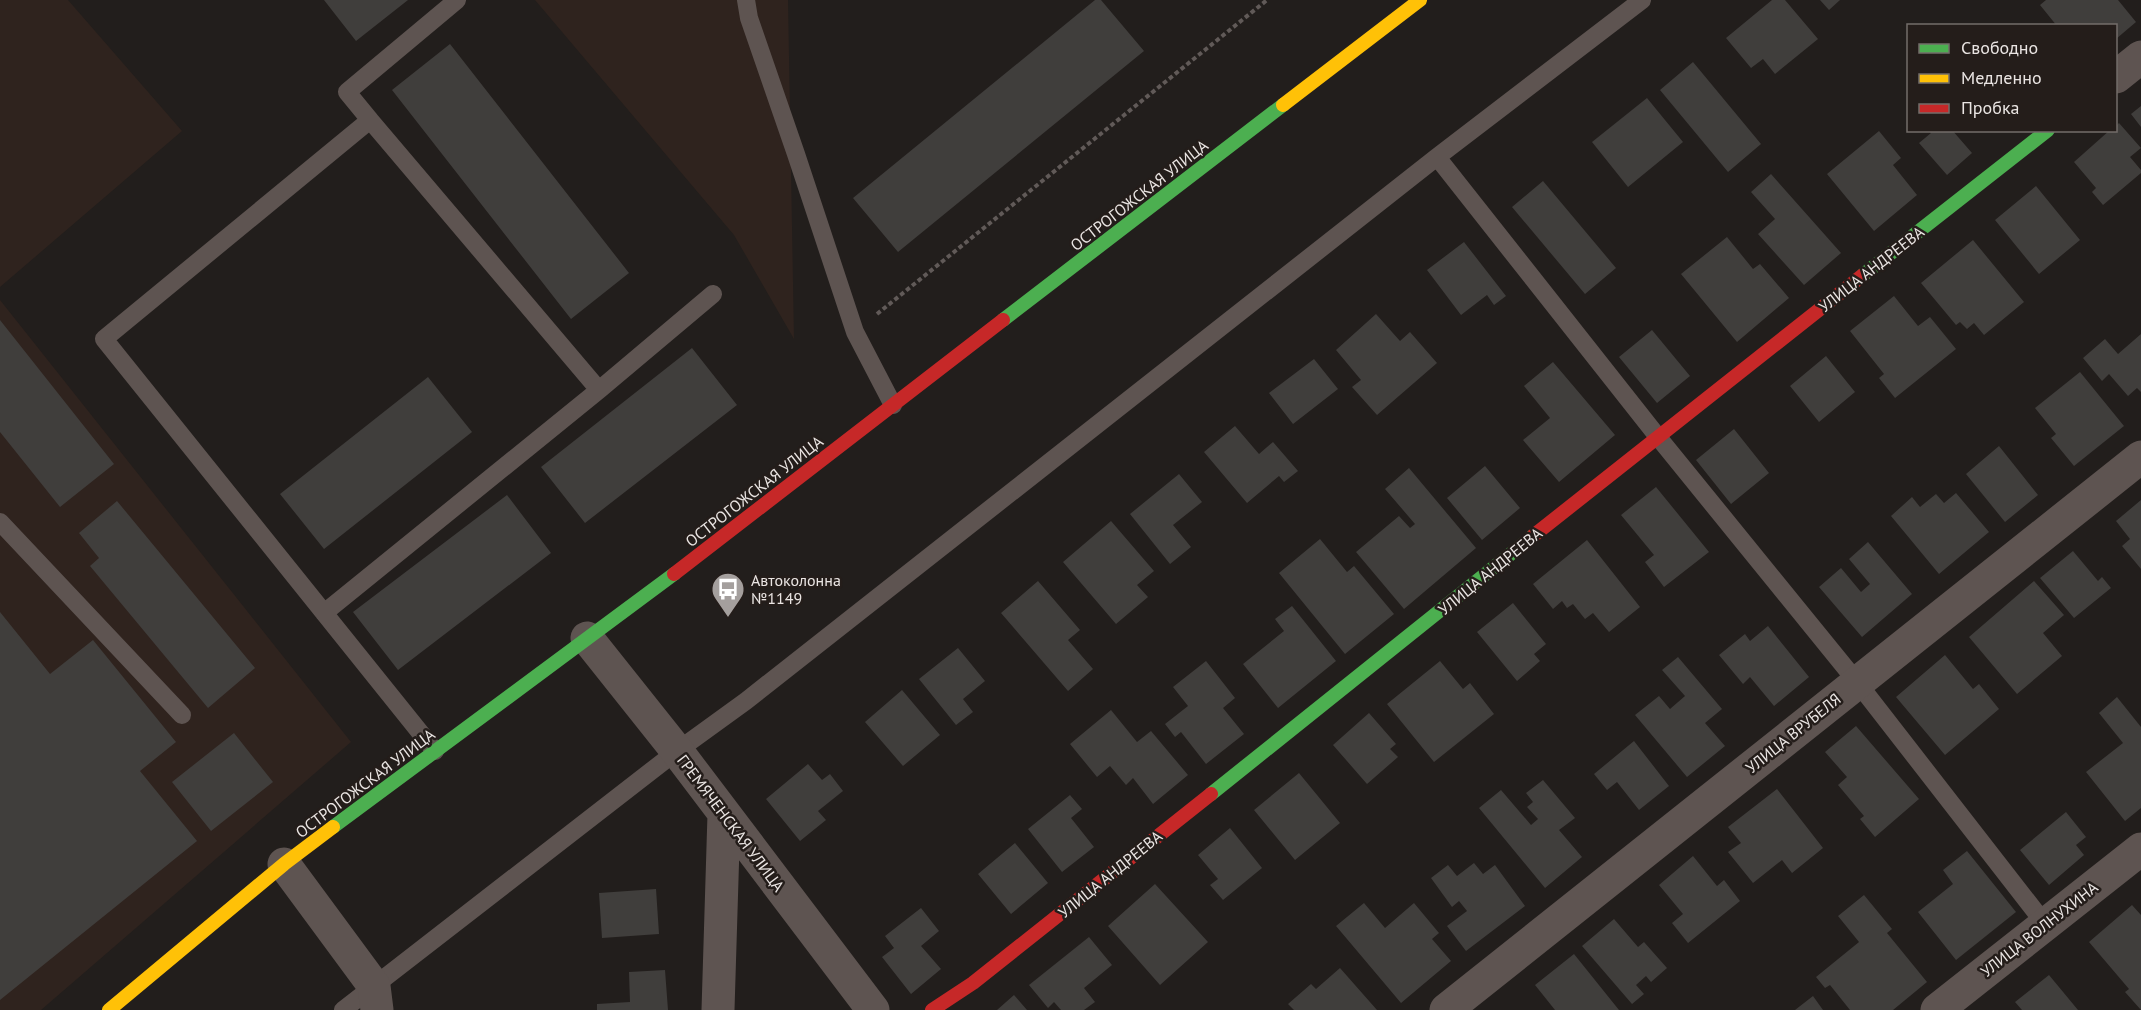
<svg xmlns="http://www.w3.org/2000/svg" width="2141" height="1010" viewBox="0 0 2141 1010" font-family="'PT Sans',sans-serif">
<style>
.built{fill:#2f231e}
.building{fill:#403e3c}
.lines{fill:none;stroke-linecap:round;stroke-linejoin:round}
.path{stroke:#615a58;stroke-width:4;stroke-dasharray:4.5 3;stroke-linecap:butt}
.lane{stroke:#5e5451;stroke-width:18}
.street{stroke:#5e5451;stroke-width:33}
.fast{stroke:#4caf50;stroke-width:14}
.slow{stroke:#ffc107;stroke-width:14}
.jam{stroke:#c62828;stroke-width:14}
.labels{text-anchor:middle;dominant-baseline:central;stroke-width:5;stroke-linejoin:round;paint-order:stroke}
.street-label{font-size:16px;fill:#eae5e3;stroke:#241d1a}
.poi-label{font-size:16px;fill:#eae5e3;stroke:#241d1a;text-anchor:start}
</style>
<rect width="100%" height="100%" fill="#221e1c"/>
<path class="built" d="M0,0H68L182,131L0,287Z
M535,0H788L794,339L734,235Z
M0,300L351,742L41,1010H0Z"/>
<path class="building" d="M324,0H408L356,41Z
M1095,0H1101L1144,51L898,252L853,198Z
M1772,0H1785L1818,39L1775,74L1763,59L1751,68L1726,38Z
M1820,0H1840L1829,10Z
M2046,0H2118L2136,22L2116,39V26H2057L2040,5Z
M450,44L629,273L571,319L392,90Z
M1693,62L1761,144L1728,172L1660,90Z
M1647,98L1683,142L1628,187L1592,142Z
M2141,106V127L2131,114Z
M2119,123L2141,148L2130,157L2141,170V173L2103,205L2092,192L2096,188L2074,162L2110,130H2116V126Z
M1928,130H1952L1972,153L1947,175L1919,143L1931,133Z
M1879,131L1901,158L1893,165L1917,195L1874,231L1827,174Z
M1771,174L1841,253L1804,285L1758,234L1775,219L1751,192Z
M1543,181L1616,268L1585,294L1512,207Z
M2036,186L2080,240L2039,274L1995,220Z
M1727,237L1753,269L1760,264L1789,298L1737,342L1681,274Z
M1973,240L2024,302L1984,335L1974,323L1967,329L1960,322L1956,325L1921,283Z
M1464,242L1506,296L1494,305L1487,295L1461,315L1427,270Z
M1894,296L1918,326L1930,317L1956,349L1895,398L1879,378L1884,374L1850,331Z
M1376,314L1400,341L1410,332L1437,363L1377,415L1352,387L1361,380L1336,350Z
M0,320L114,464L60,507L0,432Z
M1652,330L1690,376L1657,403L1619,357Z
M2141,334V392L2137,388L2128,396L2109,374L2102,381L2083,358L2105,339L2118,354Z
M692,348L737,405L585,523L541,467Z
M1826,356L1855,392L1819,422L1790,386Z
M1314,359L1338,389L1293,424L1269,393Z
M1553,362L1615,435L1559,482L1523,440L1550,418L1524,386Z
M2080,372L2124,426L2074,466L2051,438L2056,434L2035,408Z
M428,377L472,432L324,549L280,494Z
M1235,426L1259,454L1273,442L1298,471L1284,482L1279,476L1247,503L1204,452Z
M1734,429L1769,473L1731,504L1696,460Z
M1999,446L2038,495L2005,522L1966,474Z
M1485,466L1520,508L1482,540L1447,498Z
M1409,468L1476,548L1404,609L1356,552L1399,516L1410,528L1415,524L1385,489Z
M1179,474L1202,502L1173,525L1191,547L1170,564L1130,514Z
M1656,487L1709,552L1664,587L1645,562L1654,555L1621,515Z
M1956,493L1989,532L1939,574L1891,516L1912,497L1920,507L1936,494L1944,503Z
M507,495L551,553L398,670L353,612Z
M2141,500V569L2122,546L2130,539L2116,521Z
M117,501L255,668L208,708L90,566L99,558L79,533Z
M1111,521L1154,571L1137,585L1148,597L1116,624L1063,562Z
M1320,539L1347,572L1354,566L1394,614L1345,654L1279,573Z
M1587,540L1640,607L1609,632L1593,613L1585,619L1573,604L1567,608L1562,601L1553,609L1533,584Z
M1868,542L1912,594L1862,637L1819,587L1841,568L1861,592L1870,584L1849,559Z
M2073,551L2098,581L2102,577L2111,588L2074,618L2040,578Z
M1038,581L1080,630L1068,640L1093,669L1068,691L1001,613Z
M2034,581L2064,615L2043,633L2062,656L2017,694L1969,637Z
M1513,603L1546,644L1534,654L1540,661L1517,681L1477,632Z
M1292,606L1336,661L1278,708L1243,664L1284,631L1275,619Z
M0,612L50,674L93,640L176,742L140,771L197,841L0,1000Z
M1768,626L1809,677L1774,706L1750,677L1743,684L1719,655L1745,634L1750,641Z
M958,648L985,681L963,699L973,712L956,725L919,679Z
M1945,655L1973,689L1979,684L1999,709L1945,755L1896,697Z
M1678,657L1722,709L1705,723L1725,746L1687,777L1635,715L1659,696L1670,709L1685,696L1662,670Z
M1206,661L1235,698L1223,708L1244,734L1206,764L1181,732L1175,737L1165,724L1188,706L1173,687Z
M1440,661L1463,689L1470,683L1494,714L1434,762L1387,704Z
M902,690L940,735L903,766L865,722Z
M2117,697L2141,727V808L2125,821L2086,772L2123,743L2099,713Z
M1111,710L1137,742L1151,731L1188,775L1153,804L1133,778L1126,785L1110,766L1097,777L1070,744Z
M1369,713L1396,744L1390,749L1398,757L1367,784L1333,745Z
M1856,726L1919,799L1875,837L1860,819L1864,816L1838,785L1847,777L1825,752Z
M234,733L273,782L211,831L172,782Z
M1634,741L1669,786L1639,810L1617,782L1607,790L1594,774Z
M808,764L822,780L830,774L843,791L818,811L826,820L800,841L766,799Z
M1299,773L1340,823L1295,860L1254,810Z
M1543,780L1575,818L1559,830L1582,857L1545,888L1479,808L1501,790L1531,825L1538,819L1527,807L1533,802L1526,793Z
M1777,789L1823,848L1792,873L1782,860L1753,883L1728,852L1741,843L1728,827Z
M1070,795L1082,809L1071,818L1094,847L1062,872L1028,829Z
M2066,812L2086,837L2076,845L2084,855L2049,885L2020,850Z
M1230,828L1262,868L1223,900L1210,885L1218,879L1198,855Z
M1015,843L1048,883L1011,914L978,874Z
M1967,851L2016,912L1956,960L1918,912L1953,884L1943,870Z
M1693,856L1717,886L1724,880L1740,901L1688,943L1672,923L1683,914L1659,885Z
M1474,863L1483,874L1495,865L1525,906L1466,951L1447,926L1467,911L1459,901L1452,907L1431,878L1448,865L1457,876Z
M1155,884L1208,942L1160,985L1108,926Z
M656,889L659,934L602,938L599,893Z
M1864,895L1892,929L1887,933L1927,982L1893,1010H1850L1830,985L1825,988L1816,977L1859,942L1838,916Z
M1364,903L1385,928L1414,903L1439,933L1432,939L1451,961L1401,1003L1336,926Z
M2132,905L2141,915V1010L2125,992L2129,989L2089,942Z
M921,908L939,931L921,946L941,969L911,994L882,957L894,948L885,936Z
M1614,919L1638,947L1644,942L1667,968L1651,982L1646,976L1636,985L1644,994L1632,1004L1582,946Z
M1089,937L1112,965L1084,988L1095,1002L1084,1010H1061L1054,1002L1048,1008L1029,985Z
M1574,954L1619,1010H1555L1535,985Z
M1340,968L1377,1010H1294L1288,1004L1311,984L1316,989Z
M665,970L668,1010H597V1004L630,1002L629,972Z
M2049,975L2078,1010H2022L2015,1002Z
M1014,995L1027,1010H997Z
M1813,996L1823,1010H1795Z"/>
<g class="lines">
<path class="path" d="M877,314L1267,0"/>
<path class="lane" d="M746,0L749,18L796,154L855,332L893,405
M370,120L599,390
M1437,157L1658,437L1857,682L2045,924
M0,522L182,715
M324,613L599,390L713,294
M435,751L104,339L370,120L347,92L457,0
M343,1010L677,751L746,701L1437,157L1642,0"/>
<path class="street" d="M2116,77L2141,57
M587,638L677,751L873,1010
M284,864L374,986L377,1010
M718,1010L724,814
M1446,1010L2141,457
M1937,1010L2141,849"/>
<path class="fast" d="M1863,275L2048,130
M1003,320L1283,105
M1211,794L1533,536
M333,827L674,574"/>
<path class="slow" d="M1283,105L1420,0
M109,1010L284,864L333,827"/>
<path class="jam" d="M1533,536L1863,275
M674,574L1003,320
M932,1010L973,983L1211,794"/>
</g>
<defs>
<symbol id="bus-pin" viewBox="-11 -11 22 30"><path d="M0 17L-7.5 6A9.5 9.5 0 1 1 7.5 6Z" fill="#a49f9d" stroke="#241d1a"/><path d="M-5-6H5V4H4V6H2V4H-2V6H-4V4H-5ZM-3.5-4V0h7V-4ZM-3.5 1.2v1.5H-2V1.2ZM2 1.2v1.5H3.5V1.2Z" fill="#fff"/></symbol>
</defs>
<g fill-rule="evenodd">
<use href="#bus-pin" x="709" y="570" width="38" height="52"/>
</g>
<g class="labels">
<g class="street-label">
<text transform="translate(1139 195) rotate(-38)">ОСТРОГОЖСКАЯ УЛИЦА</text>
<text transform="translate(1871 269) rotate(-38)">УЛИЦА АНДРЕЕВА</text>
<text transform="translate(754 491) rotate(-38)">ОСТРОГОЖСКАЯ УЛИЦА</text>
<text transform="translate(1490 571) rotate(-39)">УЛИЦА АНДРЕЕВА</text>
<text transform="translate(1793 733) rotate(-39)">УЛИЦА ВРУБЕЛЯ</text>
<text transform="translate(365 783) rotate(-37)">ОСТРОГОЖСКАЯ УЛИЦА</text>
<text transform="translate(731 823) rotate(53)">ГРЕМЯЧЕНСКАЯ УЛИЦА</text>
<text transform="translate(1110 874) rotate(-39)">УЛИЦА АНДРЕЕВА</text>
<text transform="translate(2039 929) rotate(-38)">УЛИЦА ВОЛНУХИНА</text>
</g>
<g class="poi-label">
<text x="751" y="580">Автоколонна<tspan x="751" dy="18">№1149</tspan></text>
</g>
</g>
<rect x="1907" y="24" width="210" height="108" fill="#241d1a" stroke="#736d6a" stroke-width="1.5"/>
<rect x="1919" y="44" width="30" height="9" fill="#4caf50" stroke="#736d6a" stroke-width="1.5"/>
<text x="1961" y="54" font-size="18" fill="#eae5e3">Свободно</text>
<rect x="1919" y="74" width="30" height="9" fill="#ffc107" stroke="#736d6a" stroke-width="1.5"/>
<text x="1961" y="84" font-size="18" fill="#eae5e3">Медленно</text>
<rect x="1919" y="104" width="30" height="9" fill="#c62828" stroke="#736d6a" stroke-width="1.5"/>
<text x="1961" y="114" font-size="18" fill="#eae5e3">Пробка</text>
</svg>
